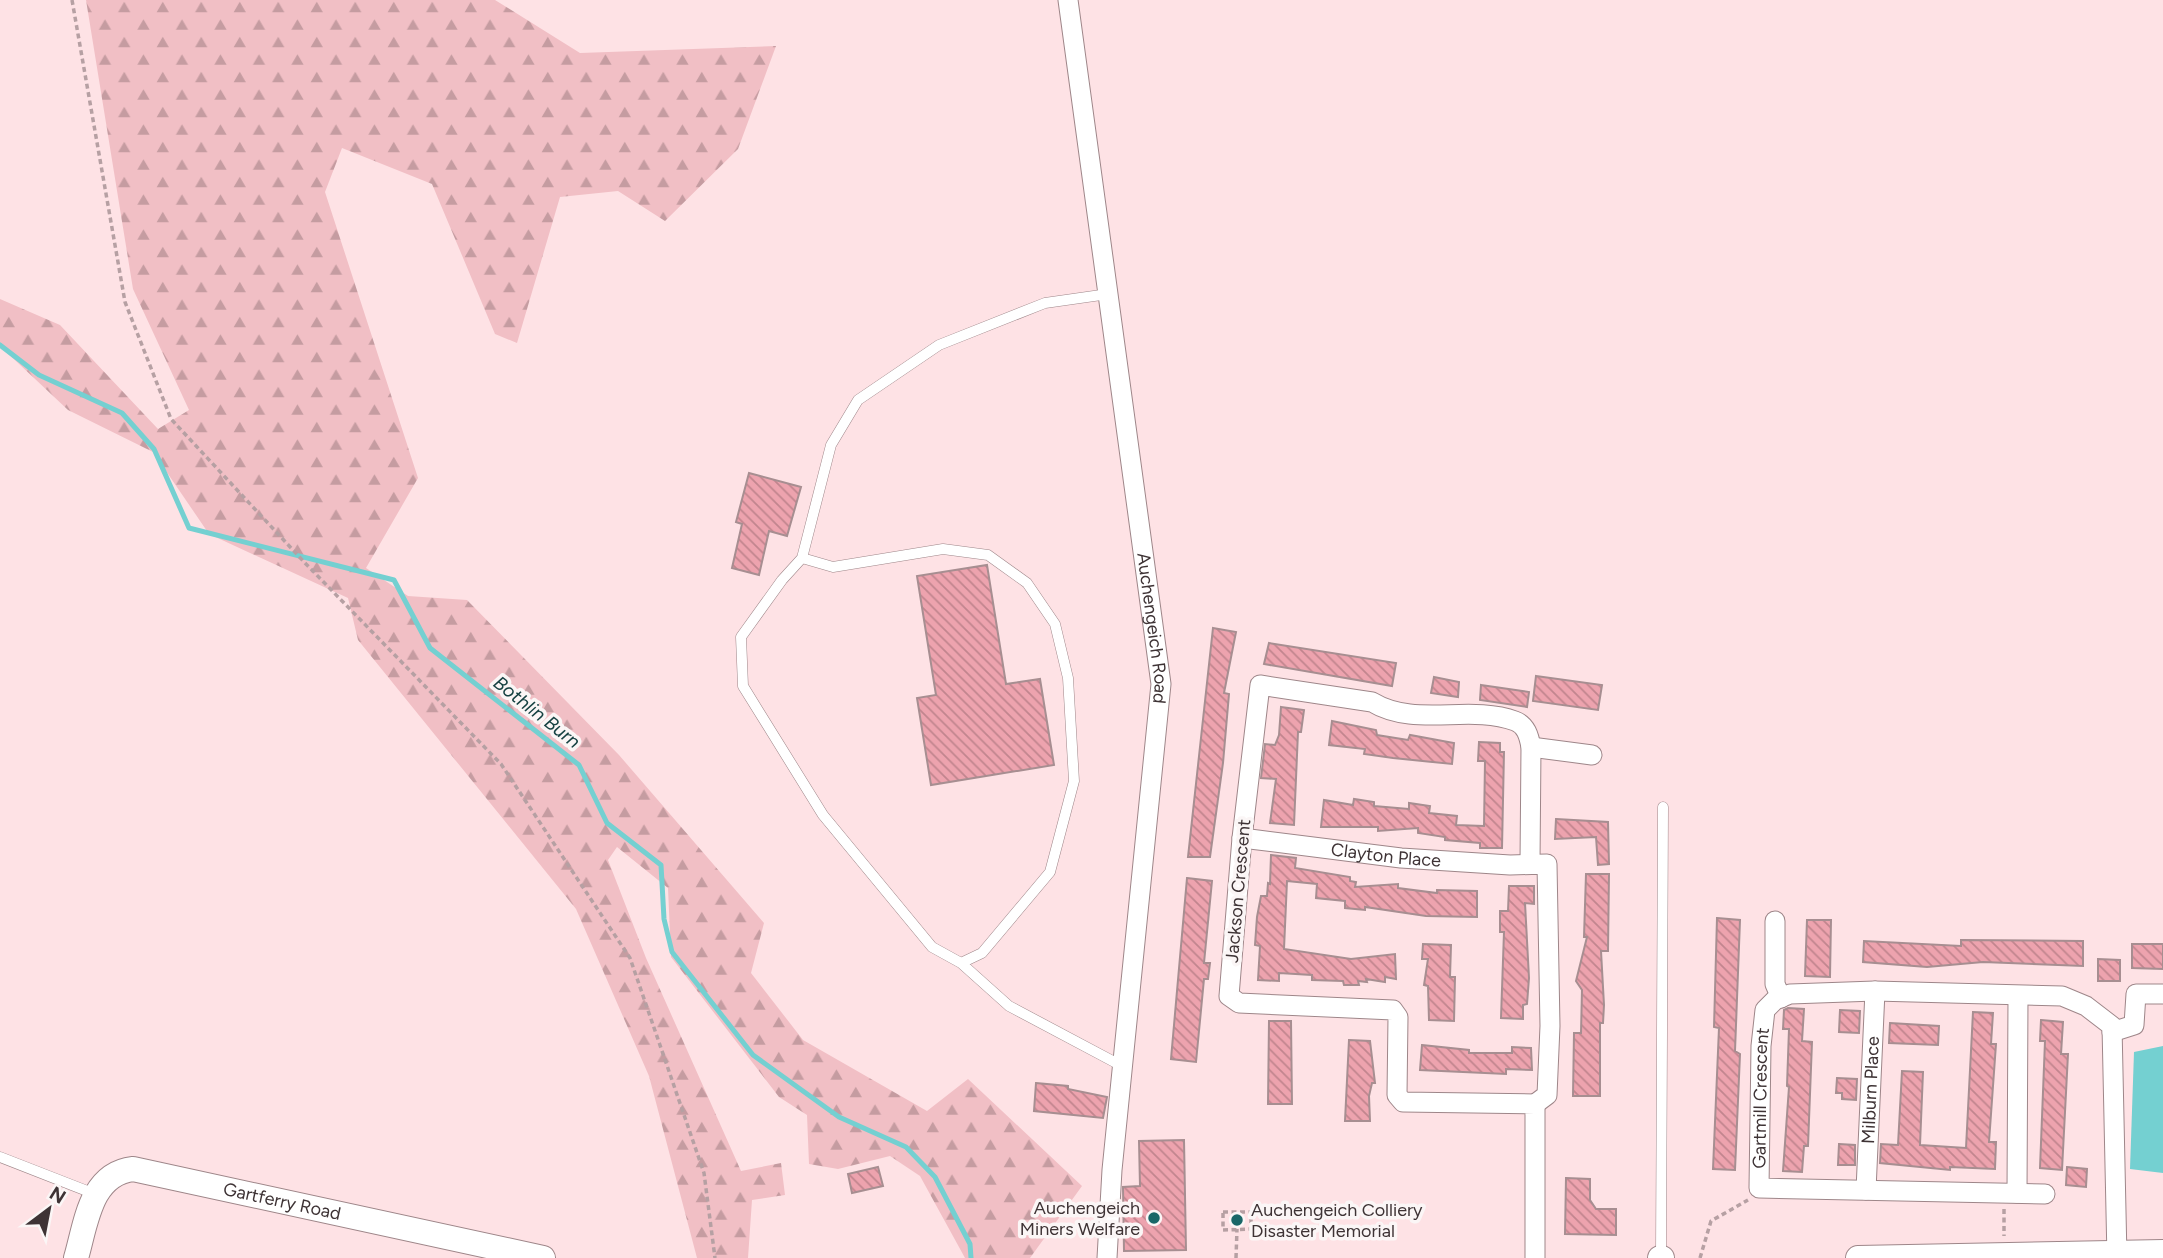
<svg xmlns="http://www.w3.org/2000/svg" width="2163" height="1258" viewBox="0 0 2163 1258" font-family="Figtree,sans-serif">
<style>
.forest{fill:url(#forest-firs)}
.water{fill:#74d0d1}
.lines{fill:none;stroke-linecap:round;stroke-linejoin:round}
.stream{stroke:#74d0d1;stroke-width:5}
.building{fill:url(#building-back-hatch);stroke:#a78e91;stroke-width:2}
.service-casing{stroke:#9e8689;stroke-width:11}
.minor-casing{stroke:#9e8689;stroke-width:21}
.tertiary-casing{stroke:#9e8689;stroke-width:26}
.path{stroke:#b6a0a3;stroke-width:3.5;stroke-dasharray:5 3.5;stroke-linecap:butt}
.service{stroke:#fff;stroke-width:10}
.minor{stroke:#fff;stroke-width:19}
.tertiary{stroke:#fff;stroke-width:24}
.poi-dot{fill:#196768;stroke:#fbf6f6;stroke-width:2.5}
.labels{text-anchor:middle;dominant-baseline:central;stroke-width:7;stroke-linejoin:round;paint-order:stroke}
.street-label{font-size:18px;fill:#3e3335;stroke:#fbf6f6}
.poi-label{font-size:18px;fill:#3e3335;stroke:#fbf6f6;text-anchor:end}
.water-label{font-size:19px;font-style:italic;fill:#174243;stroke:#fbf6f6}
</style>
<defs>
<pattern id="forest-firs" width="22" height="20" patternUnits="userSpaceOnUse" patternTransform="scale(1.75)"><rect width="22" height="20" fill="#f1bfc5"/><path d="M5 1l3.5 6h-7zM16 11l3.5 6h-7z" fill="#c59ca1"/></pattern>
<pattern id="building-back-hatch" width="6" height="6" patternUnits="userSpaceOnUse" patternTransform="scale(1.75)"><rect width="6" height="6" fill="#eda3ae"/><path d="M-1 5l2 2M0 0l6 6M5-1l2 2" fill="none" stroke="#c1858e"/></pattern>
</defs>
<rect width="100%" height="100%" fill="#fee2e5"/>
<path class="forest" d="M86,0H495L580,53L776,46L738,149L665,221L618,191L560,197L517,343L495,334L432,184L342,148L325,192L418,478L366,568L408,596L467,600L619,755L764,923L751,973L803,1040L927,1111L968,1079L1082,1186L1030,1258H965L920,1176L890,1156L838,1169L809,1164L807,1115L779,1097L671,957L668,888L617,847L608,860L646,958L741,1171L781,1163L785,1195L752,1200L748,1258H697L649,1076L576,909L358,640L348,598L209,534L153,452L68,410L0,346V299L60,325L158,429L189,410L133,289Z"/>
<path class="water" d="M2163,1046V1173L2130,1169L2134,1052Z"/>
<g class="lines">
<path class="stream" d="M0,345L39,375L122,413L154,449L189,528L394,580L430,648L579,765L607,823L661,865L664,919L672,952L753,1055L839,1117L906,1147L935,1177L970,1244L971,1258"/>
</g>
<path class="building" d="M749,473L801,487L787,536L769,531L759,575L732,568L742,524L736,522Z
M987,565L1006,684L1040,679L1054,765L931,785L917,698L936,695L917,576Z
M1213,628L1236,632L1224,693L1229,694L1223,763L1210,857H1188Z
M1269,643L1396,663L1392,686L1264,664Z
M1536,676L1602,685L1598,710L1533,701Z
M1434,677L1459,682L1458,697L1431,693Z
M1481,685L1529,692L1527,707L1480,700Z
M1281,707L1304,710L1301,732H1298L1294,825L1270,823L1276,779L1261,778L1265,744L1275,745L1279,735Z
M1332,721L1376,730L1377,735L1408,740L1410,735L1454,743L1452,764L1393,758L1364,754L1365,749L1329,745Z
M1479,742L1500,743V752H1504L1502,848H1480V843L1445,840V837L1418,833V828L1378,831V827H1321L1324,800L1353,805L1354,799L1374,802V806L1409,809V803L1430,806L1429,813L1457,816L1456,825L1484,826L1485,761H1478Z
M1556,819L1608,822L1609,864L1598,865L1596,837L1555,839Z
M1271,855L1296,858L1295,868L1350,877V881L1356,882L1355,887L1398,884V888L1437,893V890L1477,891V917L1426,916L1365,907V910L1345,908V901L1316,898L1317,884L1287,881L1284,949L1351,959L1395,954L1396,979L1385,977V982L1366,979L1367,982L1358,981L1359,985H1344L1343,981L1312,980V975L1279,973V981L1258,980L1260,946L1255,945L1257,917L1261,896H1267L1268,883L1270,884Z
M1586,874H1609L1608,951H1601L1604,1005L1603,1023H1600V1096H1573L1574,1033H1581L1582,990L1576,981L1587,937H1584Z
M1187,878L1212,881L1204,963H1210L1208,979H1204L1196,1062L1171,1059Z
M1509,886H1534V904L1525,903L1529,978L1527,1004L1523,1005V1019L1501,1018L1504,932H1500V911H1508Z
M1717,918L1740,920L1735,1051L1740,1054L1735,1170L1713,1169L1719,1028L1714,1027Z
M1807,920H1831L1830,977L1805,976Z
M1961,940L2083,941V966L1983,962L1927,967L1863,962L1864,941L1961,946Z
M1423,944L1451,945L1450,977H1455L1454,1021L1429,1020L1428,986L1424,985L1428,959H1422Z
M2132,944H2163V969L2132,968Z
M2098,959L2120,960V981H2098Z
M1788,1008L1804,1009L1802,1041L1812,1042L1808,1146H1804L1802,1172L1783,1171L1789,1087L1787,1086L1789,1029H1783L1784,1010Z
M1840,1010L1860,1011L1859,1033L1839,1032Z
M1973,1012L1993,1013L1991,1044H1996L1989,1142H1996L1995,1169L1950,1167V1170L1880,1163L1881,1144L1898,1145L1902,1071L1923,1072L1920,1145L1966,1148Z
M2041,1020L2063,1022L2061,1054H2068L2062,1170L2040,1168L2045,1041H2040Z
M1269,1021H1291L1292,1104H1268Z
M1890,1023L1939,1026L1938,1045L1889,1043Z
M1349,1040L1370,1041L1375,1083H1372L1369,1096L1370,1121H1345Z
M1422,1045L1469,1050V1053H1512V1047L1531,1048L1532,1070L1506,1069V1074L1420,1070Z
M1837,1078L1857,1079L1856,1100L1842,1099V1093H1836Z
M1036,1083L1068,1086V1089L1107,1097L1103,1118L1034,1111Z
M1184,1140L1186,1250L1124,1251L1123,1187L1140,1186L1139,1141Z
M1839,1144L1855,1145V1165H1838Z
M878,1167L883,1186L852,1193L848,1174Z
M2067,1167L2087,1169L2086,1187L2066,1185Z
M1566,1178L1590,1179V1200L1596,1209H1616V1235L1565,1234Z"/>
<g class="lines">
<defs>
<path id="service" d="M802,558L833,567L943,549L988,555L1027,583L1055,624L1068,678L1074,781L1050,872L982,953L961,963L932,947L823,815L743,686L741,637L782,580L802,558L831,445L858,400L939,345L1045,303L1108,294
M961,963L1009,1006L1122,1066
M0,1157L95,1194
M1661,1257L1663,807"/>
<g id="minor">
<path id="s1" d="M1068,0L1161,684L1112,1170L1107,1258"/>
<path d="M1531,747L1592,755"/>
<path id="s2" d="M1242,838L1401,858L1510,865L1547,864L1550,1026L1547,1095L1535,1104"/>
<path d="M1530,863L1531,747C1529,736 1526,725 1515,721C1469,704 1415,728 1372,702L1260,685L1242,838L1229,996L1239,1003L1393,1010L1398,1017L1397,1095L1403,1102L1535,1104V1258"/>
<path d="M1775,921V984L1781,998"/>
<path d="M2112,1032L2134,1025L2136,994H2163"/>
<path id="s3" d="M1866,1190L1875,991"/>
<path d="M2017,1193L2018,997"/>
<path id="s4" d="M2045,1194L1759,1188L1761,1046L1765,1010L1775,1000L1790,994L1875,991L2062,996L2086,1006L2112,1026L2117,1258"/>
</g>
<g id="tertiary">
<path id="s5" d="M76,1258C86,1224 90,1174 133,1169L543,1258"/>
<path d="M1660,1258H1662"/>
<path d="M1858,1258L2163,1252"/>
</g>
</defs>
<use href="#service" class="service-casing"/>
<use href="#minor" class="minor-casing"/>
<use href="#tertiary" class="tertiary-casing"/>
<path class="path" d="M72,0L125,302L171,419L306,564L501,764L630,958L704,1173L715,1258
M2004,1209V1236
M1223,1212H1251V1229L1223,1230Z
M1236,1258L1237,1229
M1700,1258L1711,1221L1748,1200"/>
<use href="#service" class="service"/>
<use href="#minor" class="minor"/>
<use href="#tertiary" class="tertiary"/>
</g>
<g class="poi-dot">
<circle cx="1154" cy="1218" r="7"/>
<circle cx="1237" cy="1220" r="7"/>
</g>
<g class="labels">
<g class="street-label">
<text stroke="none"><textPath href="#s1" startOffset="634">Auchengeich Road</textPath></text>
<text stroke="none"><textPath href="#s2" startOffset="145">Clayton Place</textPath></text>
<text transform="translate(1238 891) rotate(-85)">Jackson Crescent</text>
<text stroke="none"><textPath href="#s3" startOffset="100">Milburn Place</textPath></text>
<text stroke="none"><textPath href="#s4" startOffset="376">Gartmill Crescent</textPath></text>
<text stroke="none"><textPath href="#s5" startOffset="266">Gartferry Road</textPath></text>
</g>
<g class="poi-label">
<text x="1140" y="1208">Auchengeich<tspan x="1140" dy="21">Miners Welfare</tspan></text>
<text x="1251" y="1210" text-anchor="start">Auchengeich Colliery<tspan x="1251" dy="21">Disaster Memorial</tspan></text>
</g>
<g class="water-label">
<text transform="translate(537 712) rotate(38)">Bothlin Burn</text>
</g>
</g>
<g transform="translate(49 1209) rotate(32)" stroke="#fbf6f6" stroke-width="5" paint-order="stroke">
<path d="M0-5L12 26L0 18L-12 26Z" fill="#3e3335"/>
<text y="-10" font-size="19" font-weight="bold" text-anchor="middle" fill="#3e3335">N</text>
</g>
</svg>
